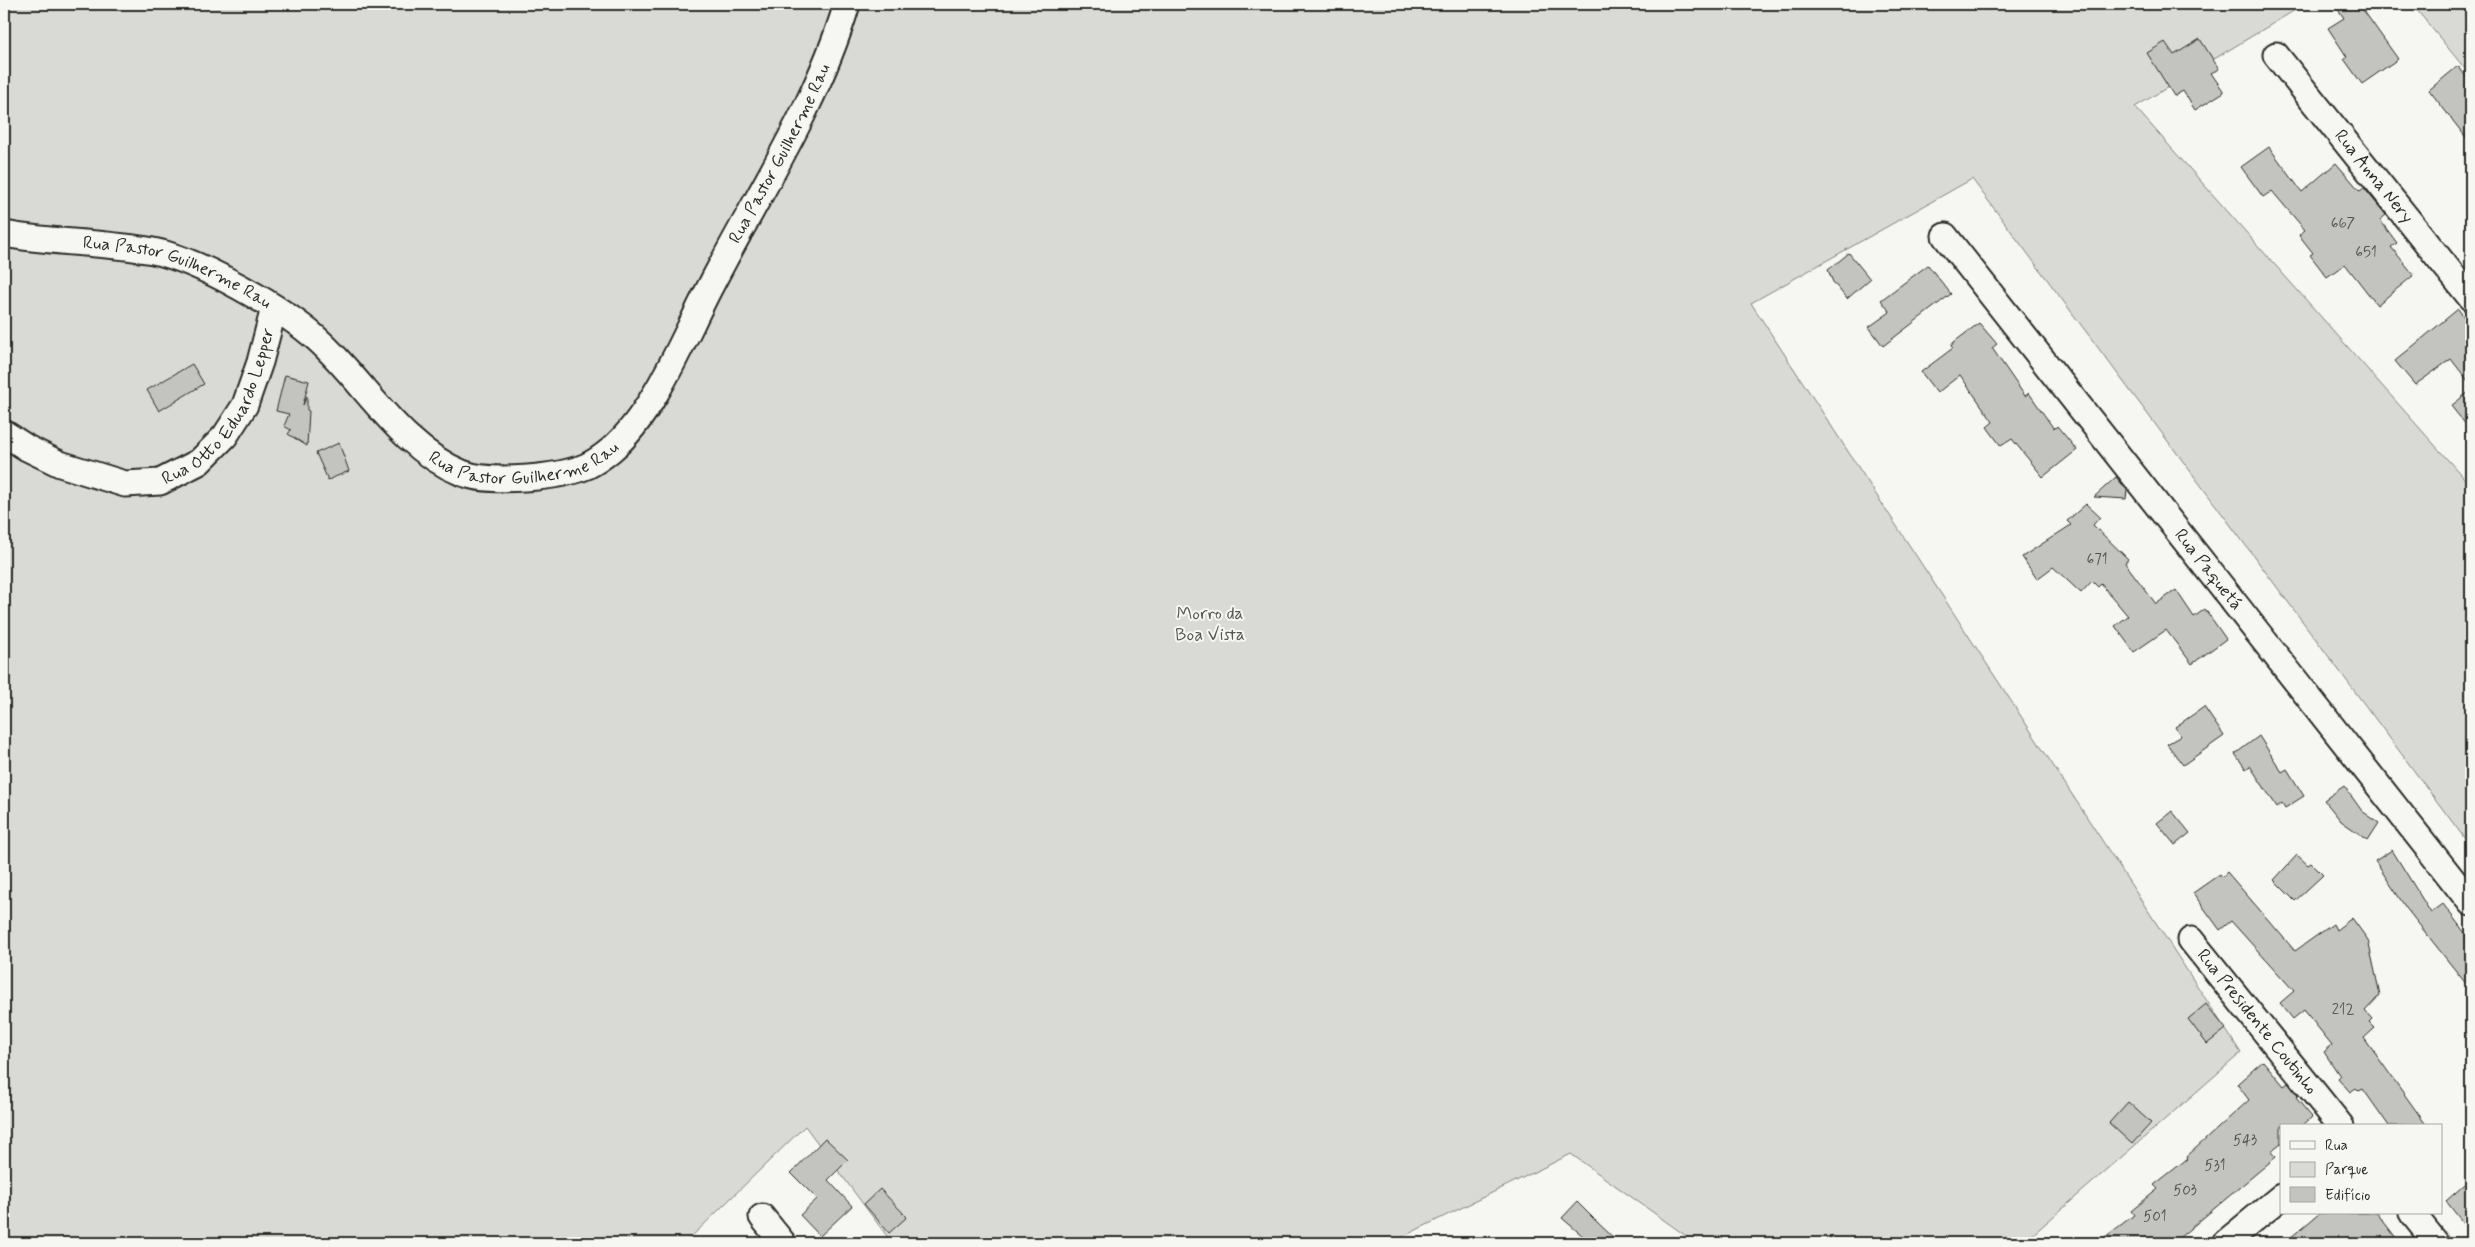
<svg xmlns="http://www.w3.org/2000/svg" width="2475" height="1247" viewBox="0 0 2475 1247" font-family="Mynerve,sans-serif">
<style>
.green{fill:#d9d9d5;stroke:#828280}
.building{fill:#c3c3c0;stroke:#2b2b2b}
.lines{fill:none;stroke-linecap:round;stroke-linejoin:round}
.street-casing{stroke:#2b2b2b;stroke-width:29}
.street{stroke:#f6f6f2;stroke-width:25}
.labels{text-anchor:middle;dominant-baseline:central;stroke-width:4;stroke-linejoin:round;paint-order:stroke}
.number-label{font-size:15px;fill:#515150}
.street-label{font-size:18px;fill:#2b2b2b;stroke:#f6f6f2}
.park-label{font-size:18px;fill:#565656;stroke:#f6f6f2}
</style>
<rect width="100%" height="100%" fill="#f6f6f2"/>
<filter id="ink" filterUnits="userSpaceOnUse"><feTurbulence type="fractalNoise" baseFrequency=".02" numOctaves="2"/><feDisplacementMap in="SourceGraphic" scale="10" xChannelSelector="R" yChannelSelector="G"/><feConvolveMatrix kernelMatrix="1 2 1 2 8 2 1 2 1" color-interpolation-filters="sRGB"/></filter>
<g filter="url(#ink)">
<path class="green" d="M4,4H2305L2135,107L2471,486V847L1972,179L1751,303L2241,1053L2023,1243H1696L1571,1154L1390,1243H892L805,1126L685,1243H4Z
M2412,4H2471V76Z"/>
<path class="building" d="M2334,4H2359L2398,59L2362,84L2344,59L2347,57L2328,28L2344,18Z
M2200,39L2219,69L2211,73L2224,92L2195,110L2183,91L2174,96L2147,53L2165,42L2174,55Z
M2458,66L2471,83V144L2429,90Z
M2269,147L2302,192L2336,163L2360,191L2364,188L2386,215L2380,220L2397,243L2391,247L2414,275L2377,305L2345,264L2327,277L2310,255L2313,253L2299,235L2305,230L2272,191L2263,197L2241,167Z
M1849,253L1870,279L1847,299L1833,282L1828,270Z
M1928,265L1951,294L1883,346L1869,327L1890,312L1881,300Z
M2458,309L2471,326V385L2451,359L2415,385L2395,361Z
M1979,323L1997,344L1992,348L2025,396L2029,393L2054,429L2057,426L2077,450L2043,477L2012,439L2001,446L1987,427L1993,422L1960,375L1937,393L1921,372L1953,348L1951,346L1954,342Z
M192,364L204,384L159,411L147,390Z
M285,375L309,381L303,405L307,396V410L309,411L307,446L288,434L291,430L284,426L289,414L276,411Z
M2471,390V431L2451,406Z
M339,443L349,471L328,480L316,453Z
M2116,477L2127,490L2126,499L2094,497Z
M2086,504L2100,517L2093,525L2128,559L2125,563L2156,604L2176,590L2194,617L2205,609L2226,639L2192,664L2166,630L2134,652L2115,626L2128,616L2101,584L2098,587L2092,581L2081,593L2053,567L2037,579L2022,557L2071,525L2067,521Z
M2204,707L2224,736L2183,765L2167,744L2181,736L2175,727Z
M2259,736L2282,772L2287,769L2304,796L2285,808L2282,803L2277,807L2250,766L2246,769L2235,754Z
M2344,786L2362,811L2379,823L2368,840L2341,821L2324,800Z
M2172,811L2190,833L2175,845L2157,823Z
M2392,850L2431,913L2443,904L2471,941V990L2406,908L2375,861Z
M2297,855L2308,865L2311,863L2323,875L2295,901L2274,880Z
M2227,872L2295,951L2333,924L2336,930L2352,918L2368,940L2380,995L2365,1011L2372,1019L2369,1022L2375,1028L2364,1038L2427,1126H2389L2363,1089L2359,1091L2356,1088L2350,1092L2338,1078L2340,1076L2324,1052L2332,1045L2304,1010L2293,1019L2280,1003L2294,991L2231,921L2220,930L2193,893L2220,874L2222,877Z
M2206,1004L2226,1029L2207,1044L2188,1019Z
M2263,1061L2284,1086L2288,1083L2298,1096L2296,1098L2312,1117L2302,1126H2281V1144L2271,1152L2276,1157L2173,1243H2097L2134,1215L2131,1211L2158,1189L2154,1185L2187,1159L2186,1157L2249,1100L2237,1084Z
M2128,1102L2151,1123L2132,1144L2109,1123Z
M825,1138L848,1160L828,1180L852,1206L820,1236L800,1215L817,1199L791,1173Z
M2471,1179V1233L2446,1201Z
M880,1189L907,1217L889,1233L864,1204Z
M1577,1202L1596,1221L1619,1243H1591L1562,1218Z
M2320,1213H2377L2400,1243H2284Z"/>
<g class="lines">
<defs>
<g id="street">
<path id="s1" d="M2276,55L2471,298"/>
<path id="s2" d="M4,234C53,243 104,242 153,251C199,260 282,308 317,339C365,382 400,448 462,473C490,484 559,478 587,466C595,462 605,455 612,449C655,412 684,336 711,285C759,192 817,105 847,4"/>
<path id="s3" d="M1945,236L2471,903"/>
<path id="s4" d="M4,433L27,448L60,464L125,484L160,482L199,462L225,436L245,405L260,362L274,308"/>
<path id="s5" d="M2191,940L2341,1126"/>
<path d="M2412,1213L2436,1243"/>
<path d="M762,1217L783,1243"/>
<path d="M2225,1243L2281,1197"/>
</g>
</defs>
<use href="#street" class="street-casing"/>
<use href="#street" class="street"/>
</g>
</g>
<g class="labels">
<g class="number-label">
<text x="2343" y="224">667</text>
<text x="2366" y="253">651</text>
<text x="2097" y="560">671</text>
<text x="2343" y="1010">212</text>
<text x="2245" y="1141">543</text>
<text x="2215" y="1166">531</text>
<text x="2185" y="1191">503</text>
<text x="2155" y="1217">501</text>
</g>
<g class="street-label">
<text stroke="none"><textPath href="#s2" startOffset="1035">Rua Pastor Guilherme Rau</textPath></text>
<text stroke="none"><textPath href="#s1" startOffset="156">Rua Anna Nery</textPath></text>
<text stroke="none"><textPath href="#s2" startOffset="179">Rua Pastor Guilherme Rau</textPath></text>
<text stroke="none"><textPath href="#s4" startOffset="268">Rua Otto Eduardo Lepper</textPath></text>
<text stroke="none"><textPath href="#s2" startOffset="600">Rua Pastor Guilherme Rau</textPath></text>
<text stroke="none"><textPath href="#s3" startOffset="425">Rua Paquetá</textPath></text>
<text stroke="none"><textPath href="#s5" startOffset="105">Rua Presidente Coutinho</textPath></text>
</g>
<g class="park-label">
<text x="1210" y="614">Morro da<tspan x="1210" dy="21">Boa Vista</tspan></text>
</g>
</g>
<rect width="2475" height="1247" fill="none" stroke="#f6f6f2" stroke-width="20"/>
<rect x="10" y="10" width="2455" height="1227" fill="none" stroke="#2b2b2b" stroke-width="2" filter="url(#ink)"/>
<rect x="2280" y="1124" width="162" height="90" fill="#f6f6f2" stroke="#a5a5a2"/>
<rect x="2290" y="1141" width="25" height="8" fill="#f6f6f2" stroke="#a5a5a2"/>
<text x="2325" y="1150" font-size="15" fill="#2b2b2b">Rua</text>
<rect x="2290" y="1162" width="25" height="15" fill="#d9d9d5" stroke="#a5a5a2"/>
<text x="2325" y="1174" font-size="15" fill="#2b2b2b">Parque</text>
<rect x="2290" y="1187" width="25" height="15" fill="#c3c3c0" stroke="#a5a5a2"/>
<text x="2325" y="1200" font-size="15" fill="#2b2b2b">Edifício</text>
</svg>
